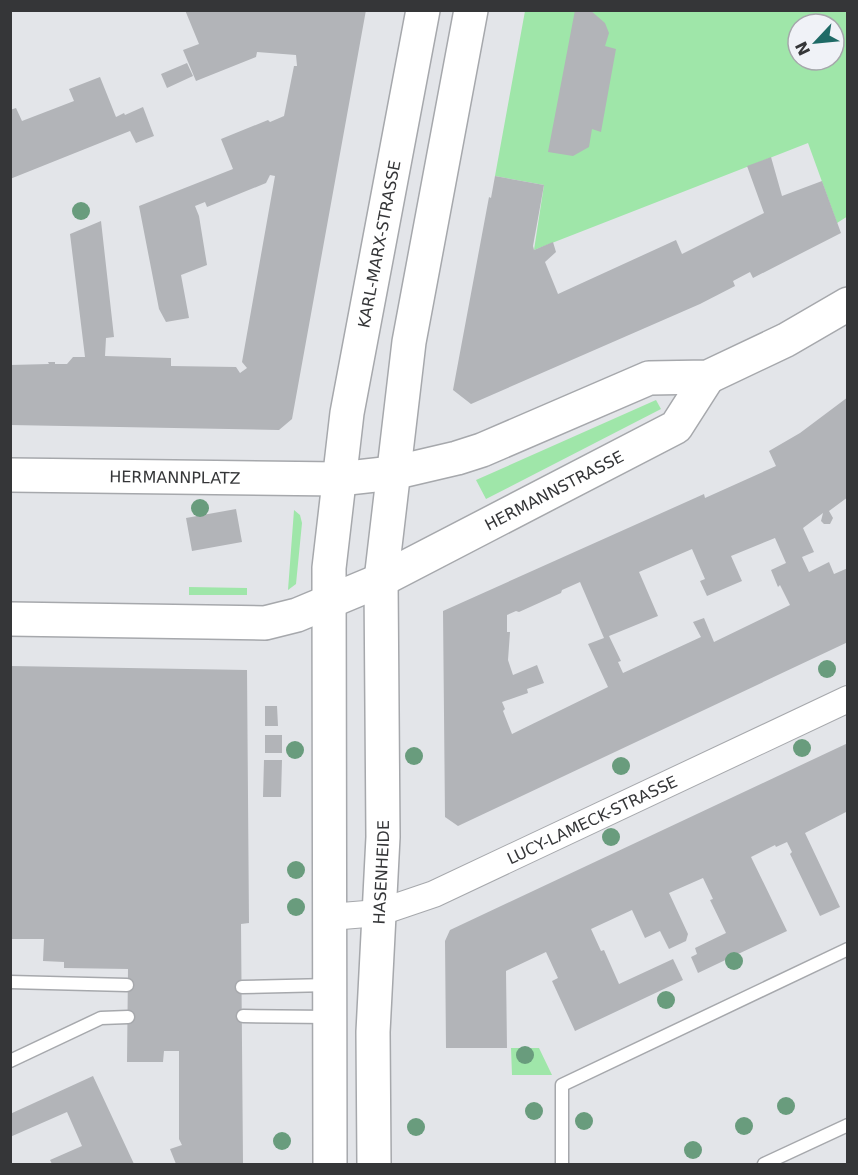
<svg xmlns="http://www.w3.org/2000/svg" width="858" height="1175" viewBox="0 0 858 1175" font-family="'DejaVu Sans',sans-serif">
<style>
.green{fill:#9fe6a9;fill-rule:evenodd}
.building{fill:#b2b4b8;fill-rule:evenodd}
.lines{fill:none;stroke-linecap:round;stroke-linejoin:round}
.lane-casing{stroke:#a6a8ac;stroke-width:15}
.street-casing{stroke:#a6a8ac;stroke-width:28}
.secondary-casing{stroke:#a6a8ac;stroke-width:36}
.lane{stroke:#fff;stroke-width:12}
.street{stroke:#fff;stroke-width:26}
.secondary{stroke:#fff;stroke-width:33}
.tree{fill:#699c7d}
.labels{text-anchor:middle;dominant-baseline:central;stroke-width:6;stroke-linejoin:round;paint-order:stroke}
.street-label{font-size:16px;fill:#353638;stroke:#f0f2f7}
</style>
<rect width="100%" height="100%" fill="#e3e5e9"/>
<path class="green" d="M525,11H847L848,216L837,223L808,143L534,250L544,185L495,176ZM798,24H834V60H798Z
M656,400L661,409L486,499L476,480Z
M294,510L300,515L302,523L296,584L288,590Z
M189,587L247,588V595H189Z
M511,1048H539L552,1075H512Z"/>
<path class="building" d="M185,10H366L292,419L279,430L10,425V365L49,364L48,362H55V364H67L73,357H85L70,234L101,221L114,337L106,338L105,356L171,358V366L236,367L240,373L247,368L242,362L275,176L270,175L266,183L207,207L205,202L195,206L199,216L207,265L181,275L189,318L166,322L159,309L139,206L233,169L221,139L268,120L270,122L284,116L294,66H297L296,55L257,52L256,57L196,81L183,50L199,44Z
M575,10H590L605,23L609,33L605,46L616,49L601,132L592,129L589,147L573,156L548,152Z
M187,63L193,76L167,88L161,74Z
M100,77L116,117L124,113L125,115L143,107L154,136L136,143L130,131L10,179V110L16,108L22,121L74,101L69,89Z
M771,157L782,196L822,181L841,233L753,278L750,272L733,281L735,286L700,304L471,404L453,390L489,197L491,198L495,176L544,185L533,246L534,250L553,242L556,252L545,262L558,294L676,240L682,254L764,213L747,166Z
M848,397V497L829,511L833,518L830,524H824L821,521L823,513L803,528L814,552L802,557L809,572L829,562L834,574L848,568V642L458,826L445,817L443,611L704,494L705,498L776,466L769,451L800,433ZM775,538L786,563L771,570L778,587L780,585L790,605L714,642L704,618L693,622L701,637L623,673L618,662L621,661L609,636L658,616L639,572L692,549L705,579L700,581L707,596L742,581L731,556ZM580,582L604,638L588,644L608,687L512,734L503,711L505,709L502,702L528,693L527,689L544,683L537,665L513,675L508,660L510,632H507V615L516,611L519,612L561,593L562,590Z
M236,509L242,542L192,551L186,518Z
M10,666L247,670L249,923L241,924L243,1164H176L170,1149L182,1145L179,1139V1051H164L163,1062H127L128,969L64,968V962L43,961L44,939H10Z
M265,706H277L278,726H265Z
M265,735H282V753H265Z
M848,743V811L805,833L840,907L820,916L790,854L792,852L787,842L776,847L775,845L751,857L787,931L698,973L691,957L697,954L695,948L726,933L710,900L713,899L703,878L669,893L688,934L686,941L669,949L660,931L645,938L632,910L591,929L601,951L604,950L619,984L673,959L683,980L575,1031L552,981L558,978L546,952L506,971L507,1048H446L445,941L450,930Z
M264,760H282L281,797H263Z
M93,1076L134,1164H52L50,1160L82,1146L67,1112L10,1137V1114Z"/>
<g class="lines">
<defs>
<path id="lane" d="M10,982L127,985
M242,987L329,985
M243,1016L329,1017
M10,1061L101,1018L128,1017
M562,1164V1085L848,949
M764,1164L848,1125"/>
<g id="street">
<path id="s1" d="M330,917L378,913L434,894L848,699"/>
</g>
<g id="secondary">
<path id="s2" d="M10,475L339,479L393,473L457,458L482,450L649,378L708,377L786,340L848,304"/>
<path id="s3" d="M10,619L265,623L297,615L381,580L676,427L708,377"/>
<path id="s4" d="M330,1164L329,568L347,413L423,10"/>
<path id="s5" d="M374,1164L373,1032L383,837L381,580L409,342L471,10"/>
</g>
</defs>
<use href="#lane" class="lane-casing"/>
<use href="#street" class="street-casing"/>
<use href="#secondary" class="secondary-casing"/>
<use href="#lane" class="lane"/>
<use href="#street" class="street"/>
<use href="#secondary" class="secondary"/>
</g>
<g class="tree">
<circle cx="81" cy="211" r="9"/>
<circle cx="200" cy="508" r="9"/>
<circle cx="827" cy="669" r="9"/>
<circle cx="802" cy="748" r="9"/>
<circle cx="295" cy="750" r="9"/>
<circle cx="414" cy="756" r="9"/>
<circle cx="621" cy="766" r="9"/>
<circle cx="611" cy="837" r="9"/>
<circle cx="296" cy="870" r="9"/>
<circle cx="296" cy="907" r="9"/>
<circle cx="734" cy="961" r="9"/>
<circle cx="666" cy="1000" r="9"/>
<circle cx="525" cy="1055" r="9"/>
<circle cx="786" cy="1106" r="9"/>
<circle cx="534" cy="1111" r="9"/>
<circle cx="584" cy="1121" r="9"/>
<circle cx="744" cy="1126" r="9"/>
<circle cx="416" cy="1127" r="9"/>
<circle cx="282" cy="1141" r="9"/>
<circle cx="693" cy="1150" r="9"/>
</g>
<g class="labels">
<g class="street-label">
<text stroke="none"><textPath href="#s4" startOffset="924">KARL-MARX-STRASSE</textPath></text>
<text stroke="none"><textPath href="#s2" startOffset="165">HERMANNPLATZ</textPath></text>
<text stroke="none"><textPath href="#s3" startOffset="574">HERMANNSTRASSE</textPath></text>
<text stroke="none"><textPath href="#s1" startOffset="282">LUCY-LAMECK-STRASSE</textPath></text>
<text stroke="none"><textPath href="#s5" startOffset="292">HASENHEIDE</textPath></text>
</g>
</g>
<rect width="858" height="1175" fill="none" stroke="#353638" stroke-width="24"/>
<g transform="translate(816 42) rotate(244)"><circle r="28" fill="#f0f2f7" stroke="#a5a7ab" stroke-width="1.5"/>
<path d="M0-4.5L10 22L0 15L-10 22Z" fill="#1f6a66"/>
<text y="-9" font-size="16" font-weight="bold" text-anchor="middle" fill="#353638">N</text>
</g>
</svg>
